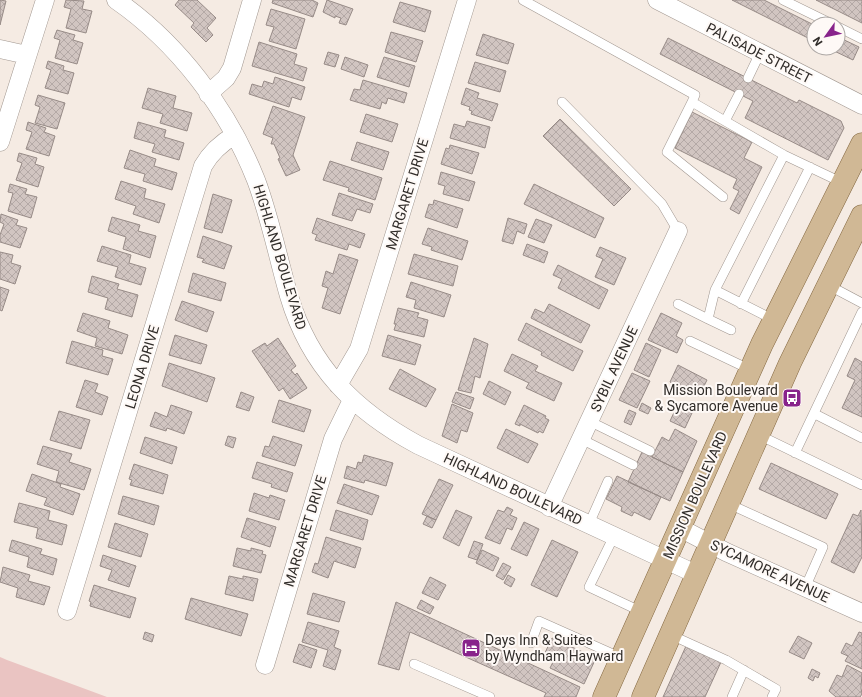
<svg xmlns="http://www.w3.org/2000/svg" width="862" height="697" viewBox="0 0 862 697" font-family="Roboto,sans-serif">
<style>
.green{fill:#eac4c2}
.building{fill:url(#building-cross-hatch);stroke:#978b87}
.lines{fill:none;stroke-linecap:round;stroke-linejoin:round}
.lane-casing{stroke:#a19790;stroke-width:10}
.street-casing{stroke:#a19790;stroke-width:19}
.primary-casing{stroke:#846841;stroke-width:23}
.lane{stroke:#fff;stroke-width:9}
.street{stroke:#fff;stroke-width:18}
.primary{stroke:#d0b895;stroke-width:22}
.labels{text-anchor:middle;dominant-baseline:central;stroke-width:4;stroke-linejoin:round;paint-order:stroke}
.street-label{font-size:14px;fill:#302c29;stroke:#fef9f6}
.poi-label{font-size:14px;fill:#302c29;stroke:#fef9f6;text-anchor:end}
</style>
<defs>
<pattern id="building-cross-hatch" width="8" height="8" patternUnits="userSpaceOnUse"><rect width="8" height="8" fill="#d1c5c1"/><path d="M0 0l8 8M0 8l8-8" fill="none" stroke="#b4a9a6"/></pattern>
</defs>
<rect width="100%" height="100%" fill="#f5ebe3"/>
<path class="green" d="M0,657L7,660L107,697H0Z"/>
<path class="building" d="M0,0L6,1L0,25Z
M66,0L84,1L82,9L92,11L86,33L66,28L71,9L64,7Z
M179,0H197L216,18L207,28L213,35L206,42L191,27L194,23L175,5Z
M273,0H312L318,3L313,17L272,3Z
M327,0L353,9L346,25L339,23L341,18L335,16V18L323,12Z
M732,0H764L814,25V41Z
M816,0H862V23Z
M400,2L431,11L425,32L393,22Z
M271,9L305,19L296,49L269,41L274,27L266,25Z
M57,30L75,35L73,40L83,43L77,64L55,58L60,40L54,38Z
M391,32L423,41L416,62L385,52Z
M483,34L514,44L508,64L476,55Z
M838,37L859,47L853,60L828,48H838Z
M668,38L797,103L799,100L841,121L844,128L828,160L745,118L753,101L660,54Z
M259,42L297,54L294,64L307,68L303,81L252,66Z
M328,52L339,55L335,67L324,64Z
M345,57L368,65L364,77L341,69Z
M384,57L415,66L409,87L377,77Z
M48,61L64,66L63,70L74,73L68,94L45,88L51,70L46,68Z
M475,62L506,71L500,92L468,83Z
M275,77L305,87L301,100L292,97L289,107L249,94L252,84L262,87L264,81L273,84Z
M363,80L407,93L404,103L388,98L386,104L382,102L380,109L350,100L354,89L360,90Z
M148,88L176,96L173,108L192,113L187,131L160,123L163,114L142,108Z
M466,88L479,93L477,98L498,104L492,121L471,114L472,111L469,110L470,107L461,104Z
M38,95L65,103L57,129L35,123L40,107L35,105Z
M273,106L305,117L293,155L300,170L286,176L278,159L280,158L274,144H271L273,138L263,134Z
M692,112L752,142L744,158L762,167L739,214L730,209L739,191L733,188L737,179L675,148Z
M366,114L398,124L392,142L360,132Z
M560,119L631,189L614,206L543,136Z
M467,121L490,127L485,148L450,138L454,124L465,127Z
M28,122L46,128L44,132L55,136L49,156L26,149L32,132L26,130Z
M138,122L166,130L164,137L184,143L179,160L152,152L155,144L134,138Z
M357,142L389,152L383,170L351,160Z
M450,145L479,153L472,174L441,164L446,148L449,149Z
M130,150L156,159L154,166L177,173L172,190L143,181L145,174L124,168Z
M19,153L37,158L35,164L44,167L38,187L16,180L22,163L17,161Z
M330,161L382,178L375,200L348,191L349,188L323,180Z
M441,172L475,182L469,201L443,194L445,186L438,184Z
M121,181L146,189L144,198L165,204L159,223L133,214L136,206L115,199Z
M10,184L27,189L25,194L37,197L31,218L8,211L13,193L8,192Z
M534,184L604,218L595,238L524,204Z
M339,193L373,204L370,213L357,209L352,221L332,215Z
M213,194L232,200L222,233L204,228Z
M434,200L463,209L457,228L425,217L429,204L433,205Z
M1,214L18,220L16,225L27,228L20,248L0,242V235L4,224L0,222Z
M112,217L140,225L138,231L156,236L150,258L123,249L126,237L108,231Z
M317,218L365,234L360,248L349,244L347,250L315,240L317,235L312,233Z
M508,218L527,224L524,234L517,231L513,244L502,241Z
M536,219L552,225L544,243L528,237Z
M428,228L468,241L462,260L431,250L432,247L422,244Z
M203,236L232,246L224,269L202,262L204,259L197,257Z
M527,244L548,252L544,263L523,255Z
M102,246L131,255L129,263L146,268L141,285L115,277L118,267L97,261Z
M600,247L626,258L614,285L595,277L603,259L596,256Z
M0,252L13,255L11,263L21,266L15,284L0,279Z
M339,254L358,260L340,314L322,308L328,288L322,286L326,271L333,274Z
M414,254L458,266L453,286L408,274Z
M558,265L608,290L599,309L558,288L562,279L553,275Z
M193,273L226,283L221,301L188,292Z
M92,276L119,284L117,289L138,295L132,317L105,309L108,298L88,292Z
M411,282L451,295L444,317L414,308L416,300L406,297Z
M0,287L9,290L2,311L0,310Z
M182,301L214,312L207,332L175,320Z
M549,304L590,325L581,343L531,318L535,309L544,313Z
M398,308L419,313L417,317L428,320L424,337L394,330L396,324H394Z
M83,313L110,321L108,328L128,335L122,354L95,346L97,338L77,331Z
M661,313L682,323L676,336L683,340L677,353L648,340Z
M526,323L583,351L573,371L541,355L542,352L518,340Z
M175,335L207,345L201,364L169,355Z
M388,335L421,345L415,365L382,356Z
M278,338L296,366L291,370L295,375L297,373L307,388L290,399L283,388L279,391L252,351L265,343L267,346Z
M474,338L488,344L480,378L475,376L471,393L458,390Z
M72,341L103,350L102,356L113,359L108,375L66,363Z
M646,343L661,350L649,377L634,370Z
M512,354L538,366L535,371L562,383L554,401L526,388L529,383L504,371Z
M855,358L862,362V417L842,408L855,380L847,376Z
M169,363L215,378L207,402L162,386Z
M678,365L707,380L699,396L670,382Z
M400,369L436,389L426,407L389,389Z
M632,373L650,381L637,408L619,400Z
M85,380L98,384L95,392L108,397L102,415L76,407Z
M489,381L511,392L505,405L483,394Z
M241,392L254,397L249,411L236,407Z
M456,392L474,398L470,409L452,402Z
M279,400L311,410L304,432L272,422Z
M642,403L651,408L648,414L639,410Z
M452,404L473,413L467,432L461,430L457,443L442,436Z
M171,405L192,412L184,434L167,428L166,431L150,426L155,412L167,417Z
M524,405L546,416L545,418L549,420L543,433L539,431L538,433L520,424V426L515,424Z
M677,406L692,413L685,428L670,421Z
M629,410L636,413L631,425L624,422Z
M59,411L90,420L81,449L50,440Z
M506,429L538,444L528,463L497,448Z
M675,429L697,441L683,472L652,457L662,437L669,441Z
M228,436L236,438L233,448L225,445Z
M273,436L302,445L295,466L262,456L265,446L269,447Z
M145,437L177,447L172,464L140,453Z
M43,446L72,454L69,462L91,469L84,490L56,482L59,471L37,464Z
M642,452L683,472L670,501L628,482Z
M364,455L393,463L386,486L365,480L364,483L344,478L347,466L356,469L358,462L362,463Z
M257,462L293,473L287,492L271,487L272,484L252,478Z
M771,463L838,494L826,519L759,489Z
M134,464L168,475L163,494L130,485L132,480L129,479Z
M32,474L61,484L60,487L80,494L73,515L44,505L47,498L26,491Z
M617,476L661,497L650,520L634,512L632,516L621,511L622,507L606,499Z
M439,479L453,485L436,520L422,514Z
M344,484L379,496L372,515L337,503Z
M254,493L269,498L270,495L285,500L279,520L249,511Z
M123,496L159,506L154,525L118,514Z
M19,503L50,511L48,520L67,525L62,545L36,538L38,528L14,522Z
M507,507L513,510L510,515L517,518L512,530L507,528L500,544L485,538L498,510L504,512Z
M336,510L368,520L363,540L330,530Z
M456,510L472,517L459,546L443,538Z
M861,510L862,557L854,573L831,562L853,514L858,516Z
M427,516L436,520L432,528L423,524Z
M247,518L276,527L270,547L241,537Z
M524,522L539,529L527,556L511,549Z
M115,523L148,534L141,557L108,547Z
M326,537L361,548L355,568L334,561L328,578L312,572L315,563L318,564Z
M12,540L42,549L40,554L57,559L53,575L27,567L29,557L9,551Z
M552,540L578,552L557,597L531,585Z
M474,541L483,544L477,560L468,557Z
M237,548L251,551V548L263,551L262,554L266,555L261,573L233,566Z
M482,550L499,558L493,571L476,563Z
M103,555L136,566L129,587L108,580L112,570L100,566Z
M503,563L511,567L503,580L496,576Z
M3,567L30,575L28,581L50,587L44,605L16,597L18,588L0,582Z
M508,575L515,579L511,587L504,583Z
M229,576L243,579V576L258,579L253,601L225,594Z
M430,577L446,585L438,600L422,593Z
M94,585L136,598L130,618L90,606L91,602L89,601Z
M313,593L345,602L339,622L307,614Z
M191,598L248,614L241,636L185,619Z
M421,600L434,607L430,614L417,608Z
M396,602L580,687L576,697H544L546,693L410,632L399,670L378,664Z
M308,622L339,631L334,647L341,650L335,670L323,666L328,650L302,642Z
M145,632L154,635L152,642L143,639Z
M859,632L862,633V669L845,661L848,656L841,653L846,643L852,646Z
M798,636L812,643L804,659L789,652Z
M552,638L596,658L584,684L550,668L553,662L543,657Z
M299,644L317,650L311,668L293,662Z
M686,646L721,662L705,697H663Z
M847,665L862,673L861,688L862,694L860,697H836L829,691L837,675L842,677Z
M812,669L820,673L818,678L815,676L813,681L808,678Z"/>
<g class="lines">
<defs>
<path id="lane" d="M523,0L695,95L692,102
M783,0L832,24
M838,27L862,39
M748,78L760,53
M562,102L662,204L678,231
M725,121L739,94
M723,197L667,152L692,102L784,155
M828,285L862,303
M715,290L708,319L731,330
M678,304L708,319
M741,304L810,167
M774,320L715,290L784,155L843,183
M690,341L751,370
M815,414L862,438
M589,421L650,451
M759,435L862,485
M581,439L633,465
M795,453L862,312
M729,504L823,547L805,588
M589,524L608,481
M614,536L589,587L642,612
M671,635L726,660L776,689L772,697
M531,643L539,621L622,658
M414,664L490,697
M732,697L744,670"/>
<path id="street" d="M116,0C178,43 228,109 256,180C270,217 278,258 289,296C310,367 355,411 418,445L698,575
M657,0L862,105
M0,49L27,55
M208,94L226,78L232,68L252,0
M0,142L45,0
M338,385L359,349L467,0
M549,507L678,231
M680,528L726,552L862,613
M67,611L203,166C211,152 221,143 235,135
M265,665L333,439L352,400"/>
<path id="primary" d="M604,697L762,344L862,144
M643,697L790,363L862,216"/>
</defs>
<use href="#lane" class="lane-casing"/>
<use href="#street" class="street-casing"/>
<use href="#primary" class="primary-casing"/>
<use href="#lane" class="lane"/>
<use href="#street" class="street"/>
<use href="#primary" class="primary"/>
</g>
<defs>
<symbol id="bus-square" viewBox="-11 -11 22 22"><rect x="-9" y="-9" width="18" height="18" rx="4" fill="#88238b" stroke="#fef9f6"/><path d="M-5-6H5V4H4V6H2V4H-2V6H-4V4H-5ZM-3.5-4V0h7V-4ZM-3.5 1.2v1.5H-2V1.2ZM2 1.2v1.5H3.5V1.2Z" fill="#fff"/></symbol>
<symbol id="hotel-square" viewBox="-11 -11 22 22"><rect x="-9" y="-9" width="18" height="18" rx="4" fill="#88238b" stroke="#fef9f6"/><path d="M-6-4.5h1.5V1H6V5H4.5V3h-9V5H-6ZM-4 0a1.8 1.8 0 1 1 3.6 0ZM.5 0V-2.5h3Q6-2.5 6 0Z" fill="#fff"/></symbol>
</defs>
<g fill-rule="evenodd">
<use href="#bus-square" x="781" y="387" width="22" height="22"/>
<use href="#hotel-square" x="460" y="637" width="22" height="22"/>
</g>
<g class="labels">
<g class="street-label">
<text transform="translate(759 53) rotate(27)">PALISADE STREET</text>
<text transform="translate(407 194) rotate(-73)">MARGARET DRIVE</text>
<text transform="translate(280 257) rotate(73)">HIGHLAND BOULEVARD</text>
<text transform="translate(142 367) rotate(-73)">LEONA DRIVE</text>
<text transform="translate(614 369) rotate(-65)">SYBIL AVENUE</text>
<text transform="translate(513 489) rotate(25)">HIGHLAND BOULEVARD</text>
<text transform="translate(695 495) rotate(-66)">MISSION BOULEVARD</text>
<text transform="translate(305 531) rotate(-73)">MARGARET DRIVE</text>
<text transform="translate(770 571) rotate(25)">SYCAMORE AVENUE</text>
</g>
<g class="poi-label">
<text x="778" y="390">Mission Boulevard<tspan x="778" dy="16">&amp; Sycamore Avenue</tspan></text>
<text x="485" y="640" text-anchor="start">Days Inn &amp; Suites<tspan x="485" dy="16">by Wyndham Hayward</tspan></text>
</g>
</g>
<g transform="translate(826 36) rotate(237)"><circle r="19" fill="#fef9f6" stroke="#aca7a4"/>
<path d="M0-3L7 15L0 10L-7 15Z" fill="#88238b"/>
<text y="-6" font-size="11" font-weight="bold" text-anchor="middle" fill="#302c29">N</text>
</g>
</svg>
